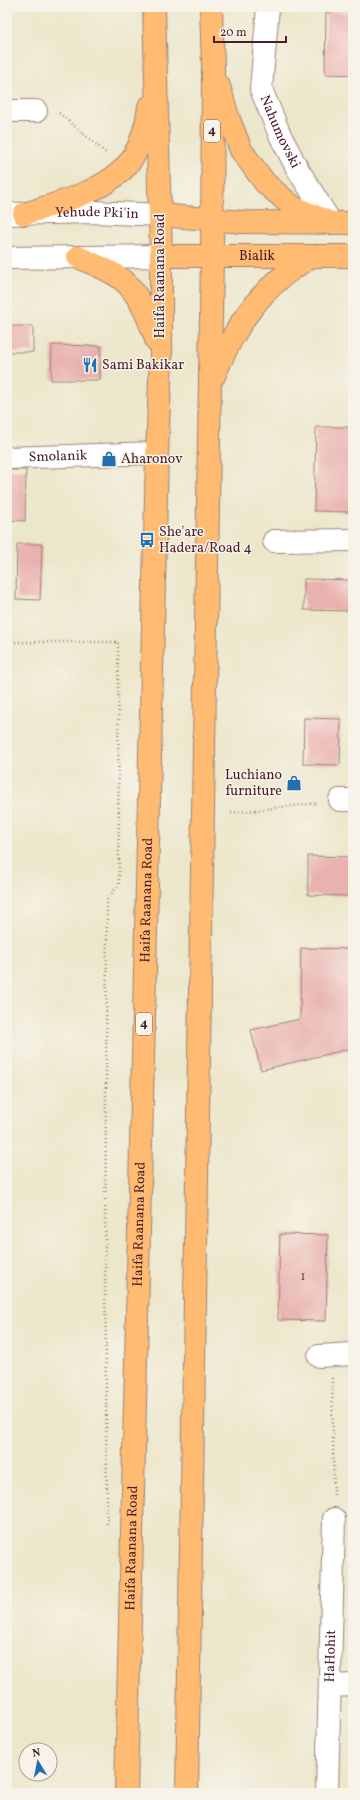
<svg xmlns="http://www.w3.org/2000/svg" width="360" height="1800" viewBox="0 0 360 1800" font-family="Vollkorn,serif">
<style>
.building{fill:#e9b1af}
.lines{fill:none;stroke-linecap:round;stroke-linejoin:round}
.minor-casing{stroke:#9b827a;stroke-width:24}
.major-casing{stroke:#9b827a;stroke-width:24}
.highway-casing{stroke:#9b827a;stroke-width:24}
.path{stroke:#9b827a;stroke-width:2.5;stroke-dasharray:1 3;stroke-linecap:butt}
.minor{stroke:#fff;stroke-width:22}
.major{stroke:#ffbb71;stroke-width:22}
.highway{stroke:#ffbb71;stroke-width:22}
.labels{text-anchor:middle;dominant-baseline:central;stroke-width:3;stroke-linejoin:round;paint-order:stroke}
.number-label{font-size:12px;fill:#72444c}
.shield{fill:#f7f3e8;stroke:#7e5f64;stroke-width:1}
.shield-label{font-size:13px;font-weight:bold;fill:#4a1f2b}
.street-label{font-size:14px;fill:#4a1f2b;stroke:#f7f3e8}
.poi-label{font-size:14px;fill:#4a1f2b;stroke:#f7f3e8;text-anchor:start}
</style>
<rect width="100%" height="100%" fill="#f7f3e8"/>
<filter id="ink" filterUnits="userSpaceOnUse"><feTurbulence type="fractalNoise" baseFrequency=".025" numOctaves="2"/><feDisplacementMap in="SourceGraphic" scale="8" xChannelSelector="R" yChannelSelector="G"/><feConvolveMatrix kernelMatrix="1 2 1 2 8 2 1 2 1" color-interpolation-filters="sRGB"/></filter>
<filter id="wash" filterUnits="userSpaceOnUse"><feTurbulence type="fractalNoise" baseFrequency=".012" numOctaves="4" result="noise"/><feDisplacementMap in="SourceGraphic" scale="16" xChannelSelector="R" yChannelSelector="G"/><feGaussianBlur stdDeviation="0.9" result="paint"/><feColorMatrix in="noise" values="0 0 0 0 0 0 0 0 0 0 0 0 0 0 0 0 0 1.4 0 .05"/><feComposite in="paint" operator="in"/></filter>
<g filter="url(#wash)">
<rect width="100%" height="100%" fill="#ece6ca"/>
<g id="blocks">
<path class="building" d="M326,12H353V75L325,74Z
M7,326H33V352H7Z
M52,345L101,346L100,380H51Z
M316,427H353V512L314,511Z
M7,470H26L25,521L7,520Z
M17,544H42L40,600L16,599Z
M304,579L353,580V611L304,610Z
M304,718L341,719L340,765L303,764Z
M308,856L353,857V896L308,895Z
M301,948L353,949V1048L261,1070L251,1030L300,1019Z
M280,1234L328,1235L326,1321L278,1320Z"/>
</g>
</g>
<g filter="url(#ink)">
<use href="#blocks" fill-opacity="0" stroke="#9b827a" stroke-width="1"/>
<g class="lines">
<defs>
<g id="minor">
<path id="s1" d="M268,7L261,89L280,135L297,168L331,223"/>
<path d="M7,111H36"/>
<path id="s2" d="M7,214L93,212L160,215"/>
<path d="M7,258L161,256"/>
<path id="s3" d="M7,458L157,453"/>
<path d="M274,541L353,540"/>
<path d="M340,800H353"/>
<path d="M319,1356L353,1354"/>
<path d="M331,1686L353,1685"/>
<path id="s4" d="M327,1793L334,1519"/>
</g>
<g id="major">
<path d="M160,215L243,222L353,223"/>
<path id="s5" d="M161,256H353"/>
</g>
<g id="highway">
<path d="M219,86L228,117L241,150L265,183L293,207L331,223"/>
<path d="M24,214C58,203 113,190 133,157C142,142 147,124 149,107"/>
<path d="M78,257C93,264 111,270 124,281C140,295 150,321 156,340"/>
<path d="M214,376C235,325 263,283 313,256"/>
<path id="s6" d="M126,1793L157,453L161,357V256L154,7"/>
<path d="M187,1793L212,256L213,65L211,7"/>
</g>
</defs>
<use href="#minor" class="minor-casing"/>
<use href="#major" class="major-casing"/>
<use href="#highway" class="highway-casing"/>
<path class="path" d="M59,113L107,154
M7,642H118L119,884L107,900L105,1255L107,1526
M231,813L317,803
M332,1378L334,1497"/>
<use href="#minor" class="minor"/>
<use href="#major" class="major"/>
<use href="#highway" class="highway"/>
</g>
</g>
<defs>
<symbol id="restaurant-bare" viewBox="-9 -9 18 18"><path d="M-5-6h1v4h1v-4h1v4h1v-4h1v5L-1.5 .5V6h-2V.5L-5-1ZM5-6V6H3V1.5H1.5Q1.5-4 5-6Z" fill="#1f6fb2" stroke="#f7f3e8" stroke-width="2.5" paint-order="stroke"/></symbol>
<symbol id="shop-bare" viewBox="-9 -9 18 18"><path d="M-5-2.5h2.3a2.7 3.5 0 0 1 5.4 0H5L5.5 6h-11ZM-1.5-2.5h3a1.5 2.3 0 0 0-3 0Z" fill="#1f6fb2" stroke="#f7f3e8" stroke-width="2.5" paint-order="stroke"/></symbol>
<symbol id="bus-bare" viewBox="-9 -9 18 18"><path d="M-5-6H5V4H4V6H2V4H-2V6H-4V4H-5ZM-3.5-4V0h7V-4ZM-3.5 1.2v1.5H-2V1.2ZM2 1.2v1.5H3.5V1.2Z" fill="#1f6fb2" stroke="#f7f3e8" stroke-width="2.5" paint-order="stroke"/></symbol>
</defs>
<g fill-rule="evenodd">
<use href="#restaurant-bare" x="79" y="354" width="22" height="22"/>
<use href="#shop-bare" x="98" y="448" width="22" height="22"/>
<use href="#bus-bare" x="136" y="529" width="22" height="22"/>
<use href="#shop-bare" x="283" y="772" width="22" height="22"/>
</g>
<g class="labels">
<g class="number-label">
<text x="303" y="1277">1</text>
</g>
<g class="shield">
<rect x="204" y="120" width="16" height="22" rx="3"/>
<rect x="136" y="1013" width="16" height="22" rx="3"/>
</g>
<g class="shield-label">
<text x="212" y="131">4</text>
<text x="144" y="1024">4</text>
</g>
<g class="street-label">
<text stroke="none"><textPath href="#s1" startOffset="129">Nahumovski</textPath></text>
<text stroke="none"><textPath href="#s2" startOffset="90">Yehude Pki'in</textPath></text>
<text stroke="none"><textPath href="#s5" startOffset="96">Bialik</textPath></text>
<text transform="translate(160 276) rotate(-90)">Haifa Raanana Road</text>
<text stroke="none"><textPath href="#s3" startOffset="51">Smolanik</textPath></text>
<text stroke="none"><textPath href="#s6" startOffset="893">Haifa Raanana Road</textPath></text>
<text stroke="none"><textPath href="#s6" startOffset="569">Haifa Raanana Road</textPath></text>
<text stroke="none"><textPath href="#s6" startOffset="245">Haifa Raanana Road</textPath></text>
<text stroke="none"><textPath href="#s4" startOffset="137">HaHohit</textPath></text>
</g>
<g class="poi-label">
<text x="102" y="365">Sami Bakikar</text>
<text x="121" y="459">Aharonov</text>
<text x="159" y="532">She'are<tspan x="159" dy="16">Hadera/Road 4</tspan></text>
<text x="282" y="775" text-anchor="end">Luchiano<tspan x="282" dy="16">furniture</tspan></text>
</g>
</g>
<rect width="360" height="1800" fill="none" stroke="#f7f3e8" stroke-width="24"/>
<g transform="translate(38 1762) rotate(350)"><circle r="19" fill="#f7f3e8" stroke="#b29e9c"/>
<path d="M0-3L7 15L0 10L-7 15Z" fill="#1f6fb2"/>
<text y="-6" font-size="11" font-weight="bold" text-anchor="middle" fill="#4a1f2b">N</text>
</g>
<path d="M214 36v6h72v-6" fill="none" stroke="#4a1f2b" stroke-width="2"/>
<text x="220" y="36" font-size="12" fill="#4a1f2b" stroke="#f7f3e8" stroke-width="3" paint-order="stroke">20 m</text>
</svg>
